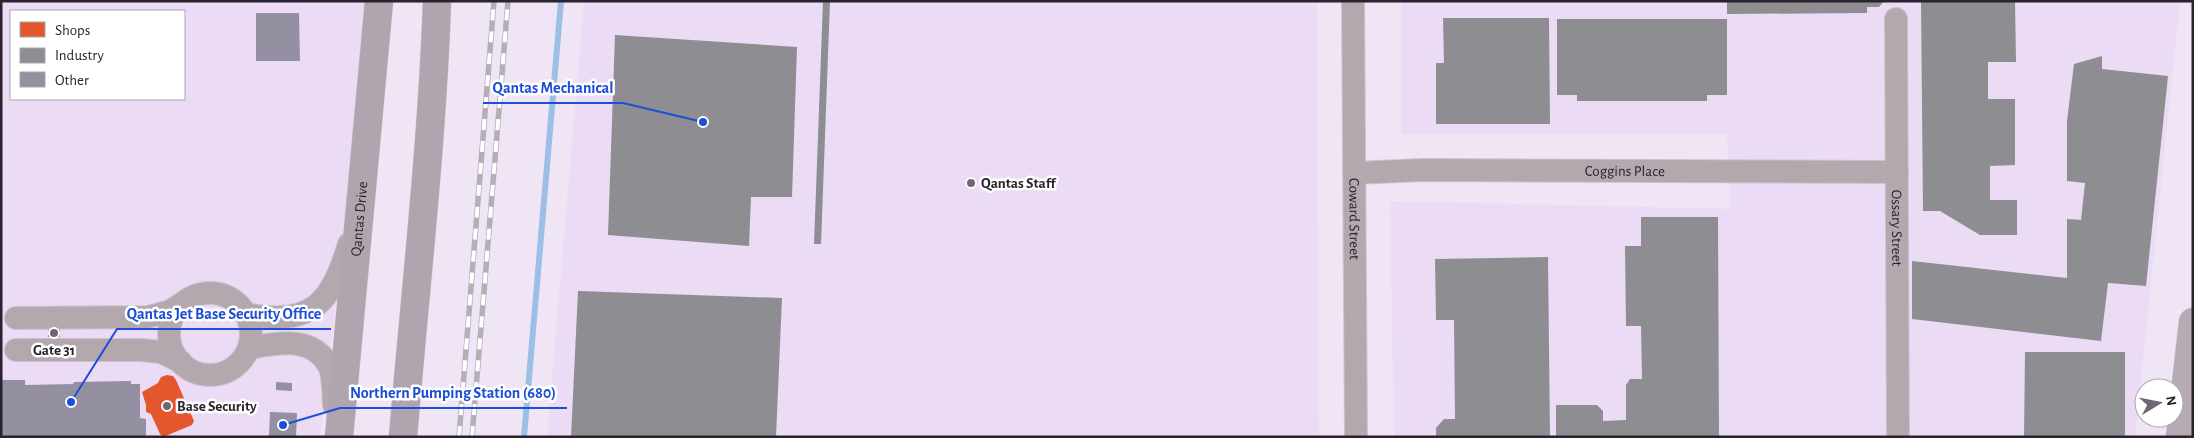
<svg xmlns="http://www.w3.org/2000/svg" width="2194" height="438" viewBox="0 0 2194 438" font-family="'Alegreya Sans',sans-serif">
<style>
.built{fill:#ebdbf4;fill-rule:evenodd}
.shops{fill:#e4572e}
.industry{fill:#8d8d92}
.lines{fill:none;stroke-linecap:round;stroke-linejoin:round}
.stream{stroke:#9cc0e5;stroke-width:6}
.building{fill:#9490a2}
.minor-casing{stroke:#cbc4cf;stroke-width:24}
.major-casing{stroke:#cbc4cf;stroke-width:29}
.highway-casing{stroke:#cbc4cf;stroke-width:29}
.minor{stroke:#b3a8ae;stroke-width:22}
.major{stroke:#b6aab3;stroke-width:28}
.highway{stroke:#b0a4ae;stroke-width:28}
.rail-casing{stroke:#b5adb7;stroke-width:5.5}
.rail{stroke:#fff;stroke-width:4;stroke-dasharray:11;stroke-linecap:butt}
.poi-dot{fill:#6e6773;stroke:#fff;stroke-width:2}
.labels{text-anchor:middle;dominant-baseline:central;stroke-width:5;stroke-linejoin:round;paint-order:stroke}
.street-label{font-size:15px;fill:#29232d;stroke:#fff}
.poi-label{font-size:15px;font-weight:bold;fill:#29232d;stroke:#fff;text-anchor:start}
.leader{fill:none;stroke:#1d4ed8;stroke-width:2}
.callout-dot{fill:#1d4ed8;stroke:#fff;stroke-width:2}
.callout-label{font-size:16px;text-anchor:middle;font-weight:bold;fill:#1d4ed8;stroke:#fff;stroke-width:5;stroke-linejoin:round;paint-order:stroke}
</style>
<rect width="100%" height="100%" fill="#efe5f4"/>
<path class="built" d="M1,1H365L349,199L320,437H1ZM11,11H184V99H11Z
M584,1H1317L1319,437H547Z
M1401,1H2180L2135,437H1394L1390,201L1730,209L1727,134H1401Z"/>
<path class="shops" d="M167,375L173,376L176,380L194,421L192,425L163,437L160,434L151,414L146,412V405L142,392L158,383L161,377Z"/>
<path class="industry" d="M823,1H830L821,244H814Z
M1727,1H1884L1879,7H1867V13L1727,14Z
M1921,1H2015L2016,62H1988V99H2015V165L1990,166V200H2017V235H1980L1940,211H1923Z
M1443,18H1549L1550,124H1436V63H1444Z
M1557,19H1727V95H1707V101H1577V95H1557Z
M615,35L797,47L792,197H751L749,246L608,235Z
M2102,56V69L2168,76L2146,286L2108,283L2101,341L1912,319V261L2067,278V219L2081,220L2085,183L2067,181V121L2074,64Z
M1641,217H1718L1719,437H1556V405H1597L1603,411V421L1626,420V385L1630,379H1642L1641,326H1626L1625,246H1641Z
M1548,257L1550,437H1436V428L1444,419H1455L1454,320H1436L1435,259Z
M578,291L782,298L776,437H571Z
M2025,352H2125V437H2024Z"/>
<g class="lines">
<path class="stream" d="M524,437L561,1"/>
</g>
<path class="building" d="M256,13H299L300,61H256Z
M48,329H60V337H48Z
M1,380H25V385L73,384L74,382L131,381V384H140V418L146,419V437H1Z
M276,382L292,383V391L276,390Z
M270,412L297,413L296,437L269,436Z"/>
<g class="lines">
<defs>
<g id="minor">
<path id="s1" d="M1353,1L1356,437"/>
<path id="s2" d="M1896,19L1898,437"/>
<path id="s3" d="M1354,173L1423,170L1897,172"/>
<circle cx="210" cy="334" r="41"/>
<path d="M246,314C312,327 331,303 349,244"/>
<path d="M16,318L148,317L170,311L183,303"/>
<path d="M249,348C278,343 312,335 329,366C334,377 333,393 334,405"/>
<path d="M16,350H141L161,352L181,362"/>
</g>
<path id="major" d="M2180,437L2193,322"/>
<g id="highway">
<path id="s4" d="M339,437L379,1"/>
<path d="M403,437C415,292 432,147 437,1"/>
</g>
</defs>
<use href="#minor" class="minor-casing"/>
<use href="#major" class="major-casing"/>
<use href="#highway" class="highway-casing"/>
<use href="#minor" class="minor"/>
<use href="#major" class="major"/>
<use href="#highway" class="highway"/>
<defs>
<path id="rail" d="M459,437L494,1
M472,437L508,1"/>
</defs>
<use href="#rail" class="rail-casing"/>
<use href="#rail" class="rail"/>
</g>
<g class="poi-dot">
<circle cx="971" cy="183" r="5"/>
<circle cx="54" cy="333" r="5"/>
<circle cx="167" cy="406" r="5"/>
</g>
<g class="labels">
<g class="street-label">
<text stroke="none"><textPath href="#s3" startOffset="271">Coggins Place</textPath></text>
<text stroke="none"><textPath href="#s4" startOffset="219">Qantas Drive</textPath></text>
<text stroke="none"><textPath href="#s1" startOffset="218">Coward Street</textPath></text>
<text stroke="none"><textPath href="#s2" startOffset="209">Ossary Street</textPath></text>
</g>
<g class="poi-label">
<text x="981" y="183">Qantas Staff</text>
<text x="54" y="350" text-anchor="middle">Gate 31</text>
<text x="177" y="406">Base Security</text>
</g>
</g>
<path class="leader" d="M703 122L623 103H483M71 402L117 329H331M283 425L340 408H567"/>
<g class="callout-dot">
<circle cx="703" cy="122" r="5"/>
<circle cx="71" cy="402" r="5"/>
<circle cx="283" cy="425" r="5"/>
</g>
<g class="callout-label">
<text x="553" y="93">Qantas Mechanical</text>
<text x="224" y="319">Qantas Jet Base Security Office</text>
<text x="453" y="398">Northern Pumping Station (680)</text>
</g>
<rect width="2194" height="438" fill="none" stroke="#29232d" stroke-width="5"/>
<rect x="10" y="10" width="175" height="90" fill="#ffffff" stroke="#a9a7ab"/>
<rect x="20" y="22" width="25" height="15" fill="#e4572e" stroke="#a9a7ab"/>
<text x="55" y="35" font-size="15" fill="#29232d">Shops</text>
<rect x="20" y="48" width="25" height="15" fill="#8d8d92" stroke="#a9a7ab"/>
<text x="55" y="60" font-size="15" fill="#29232d">Industry</text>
<rect x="20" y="72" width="25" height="15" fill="#9490a2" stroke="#a9a7ab"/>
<text x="55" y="85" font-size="15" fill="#29232d">Other</text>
<g transform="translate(2159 403) rotate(80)"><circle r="24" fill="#ffffff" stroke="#a9a7ab"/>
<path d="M0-4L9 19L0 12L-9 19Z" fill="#6e6773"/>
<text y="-8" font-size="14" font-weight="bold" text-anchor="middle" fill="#29232d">N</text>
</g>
</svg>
